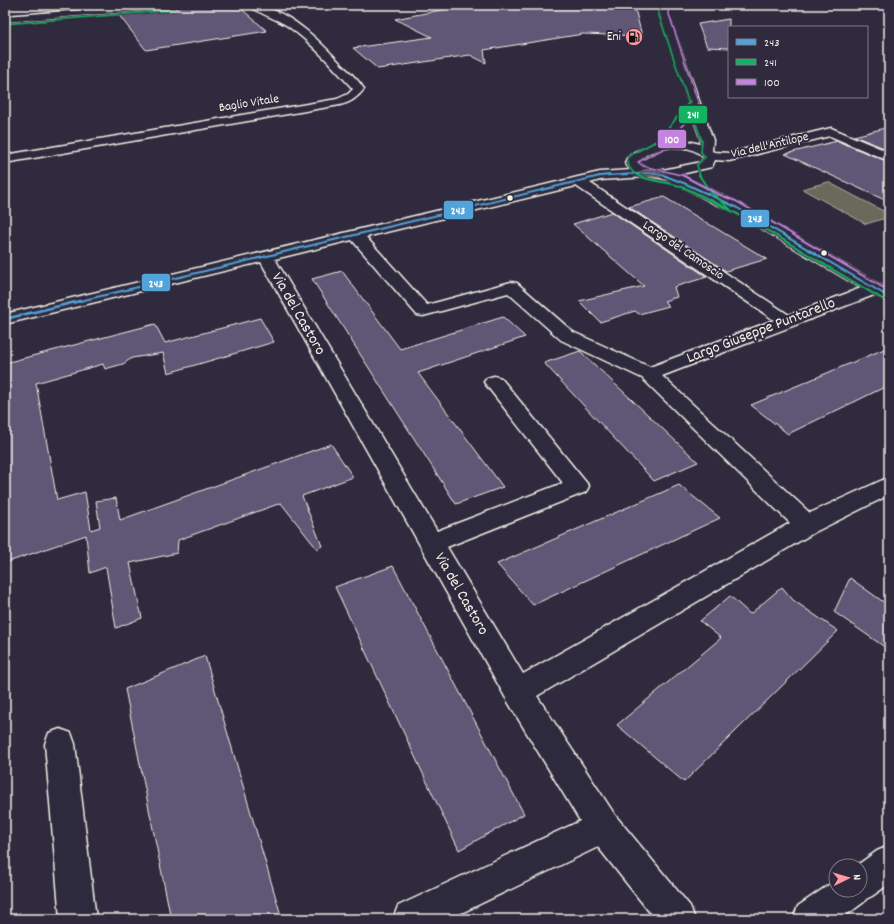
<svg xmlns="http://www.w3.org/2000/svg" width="894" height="924" viewBox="0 0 894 924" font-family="Dekko,sans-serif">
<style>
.green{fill:#696b5c;stroke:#aeaea2}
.building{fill:#615774;stroke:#f4f1e8}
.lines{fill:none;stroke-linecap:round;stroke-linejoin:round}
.minor-casing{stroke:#f4f1e8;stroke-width:3}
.major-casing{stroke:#f4f1e8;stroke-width:3}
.minor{fill:#2f2a3d;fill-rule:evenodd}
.major{fill:#776864;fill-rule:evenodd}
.bus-1-far2-casing{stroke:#2f2a3d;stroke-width:3}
.bus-1-far1-casing{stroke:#2f2a3d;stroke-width:4}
.bus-1-casing{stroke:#2f2a3d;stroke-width:5}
.bus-2-far1-casing{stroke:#2f2a3d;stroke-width:3}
.bus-2-casing{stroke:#2f2a3d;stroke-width:4}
.bus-3-far1-casing{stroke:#2f2a3d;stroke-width:3}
.bus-3-casing{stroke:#2f2a3d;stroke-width:4}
.bus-1-far2{stroke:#51a4da;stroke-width:1.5}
.bus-1-far1{stroke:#51a4da;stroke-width:2}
.bus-1{stroke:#51a4da;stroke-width:2.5}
.bus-2-far1{stroke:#13b361;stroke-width:1.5}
.bus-2{stroke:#13b361;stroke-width:2}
.bus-3-far1{stroke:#c483df;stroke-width:1.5}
.bus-3{stroke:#c483df;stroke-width:2}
.bus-dot{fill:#f4f1e8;stroke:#2f2a3d;stroke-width:1.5}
.labels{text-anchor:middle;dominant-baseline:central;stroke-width:4;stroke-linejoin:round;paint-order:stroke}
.far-poi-label{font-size:13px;fill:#f4f1e8;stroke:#2f2a3d;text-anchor:end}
.far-street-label{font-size:13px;fill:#f4f1e8;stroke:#2f2a3d}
.street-label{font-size:16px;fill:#f4f1e8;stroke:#2f2a3d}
.line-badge{stroke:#2f2a3d;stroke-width:1.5}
.badge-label{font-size:11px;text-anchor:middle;font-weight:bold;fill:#fff}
</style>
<rect width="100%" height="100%" fill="#2f2a3d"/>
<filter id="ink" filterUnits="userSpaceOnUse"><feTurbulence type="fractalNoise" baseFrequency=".025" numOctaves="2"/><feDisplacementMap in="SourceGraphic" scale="8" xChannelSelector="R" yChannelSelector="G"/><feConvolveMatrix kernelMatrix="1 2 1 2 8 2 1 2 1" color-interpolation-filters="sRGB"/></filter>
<g filter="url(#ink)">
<path class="green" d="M828,182L889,214V217L866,224L802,189Z"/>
<path class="building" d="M180,5H237L267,31L146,50L118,14L175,9Z
M467,5H634L642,36L583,34L484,50L486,63L470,55L378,69L353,48L432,37L395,19Z
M729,19V48L707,47L698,24Z
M889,127V150L854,136Z
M837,141L889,162V202L785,154Z
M664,197L767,259L726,271L629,207Z
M612,212L707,277L674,287L677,297L664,301L669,306L639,314L635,311L600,322L579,301L644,286L573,224Z
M342,271L400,349L503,317L525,337L418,373L503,487L456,504L312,279Z
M260,318L274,342L168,373L163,353L132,358L123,364L105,369L103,364L36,383L57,500L85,492L91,530L100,527L96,501L116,498L120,520L331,444L353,477L302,496L322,546L317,549L281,503L178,540L177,553L130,563L142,618L116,628L106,567L90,573L86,535L5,563V363L155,324L165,343Z
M889,347V385L788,434L751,405Z
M580,351L698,462L654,481L544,363Z
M679,485L720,518L533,605L497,564Z
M393,566L524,814L459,850L335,587Z
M850,578L889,606V650L834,612Z
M782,587L793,600L838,631L684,782L617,725L721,638L700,621L730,596L750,614Z
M205,656L282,919H171L125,689Z"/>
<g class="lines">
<defs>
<path id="minor" d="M144,5H179L175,8L5,22V16Z
M249,5C285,5 320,41 343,66C351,73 359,81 364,89C358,97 350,103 340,105L5,163V155L337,99L348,94L353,89C333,67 313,44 289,27C278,19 256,13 249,5Z
M657,5H665L713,140L712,151L714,152L729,153L831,128L889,152V161L830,136L729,161L715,160L712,167L677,175C699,181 718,195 739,203L889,290V302L874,295L662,376L810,513L889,477V495L815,532L537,696L615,815L690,906L695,919H655L598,847L449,919H393L398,906L580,821L508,702L261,262L5,324V314L578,177L600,172L631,170L625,163C629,150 643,150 653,144C664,137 680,114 689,103ZM692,114L701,140L700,144L684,140H671ZM672,147C684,147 694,148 703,157L701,162L653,172L639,163C644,152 661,149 672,147ZM652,175L677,184L713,203L729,209L861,288L789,315L590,183L600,180L647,177ZM576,186L774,320L650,367L573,332L517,283L511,282L427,305L366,237ZM352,240L417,315L423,316L508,293L561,340L642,378L790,523L523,674L447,547L586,492L589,486L501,378L494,376L487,378L484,382L487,386L563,483L437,531L275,259Z
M60,729L71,733L75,744L96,919H60L45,744L49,733Z
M889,846V884L872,896L866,899L864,902L841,919H793L798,906L836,880V890H860V866H856L877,851Z"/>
<path id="major" d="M647,169L663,171L665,174L663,177L658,178L642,176L640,173L642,170Z"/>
</defs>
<use href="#minor" class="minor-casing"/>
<use href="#major" class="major-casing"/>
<use href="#minor" class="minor"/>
<use href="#major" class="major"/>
<defs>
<path id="bus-1-far2" d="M598,176L649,173L667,176"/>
<path id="bus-1-far1" d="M663,175L686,184L734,206L889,297
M76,302L600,176L610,175"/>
<path id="bus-1" d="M5,319L80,301"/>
<path id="bus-2-far1" d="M656,7L702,141L701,152L705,157L697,165L700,176
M5,24L175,10
M639,176C631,172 626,166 629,156L656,141L667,130L690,101"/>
<path id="bus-2" d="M637,175C653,183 671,181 687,189C756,220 820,263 886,301
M699,175L709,190L730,209"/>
<path id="bus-3-far1" d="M666,5L699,105L663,149L638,162L643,166L685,176"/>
<path id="bus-3" d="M682,175L720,195L736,201L889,291"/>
</defs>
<use href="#bus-1-far2" class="bus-1-far2-casing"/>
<use href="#bus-1-far1" class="bus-1-far1-casing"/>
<use href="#bus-1" class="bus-1-casing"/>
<use href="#bus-2-far1" class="bus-2-far1-casing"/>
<use href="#bus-2" class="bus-2-casing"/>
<use href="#bus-3-far1" class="bus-3-far1-casing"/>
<use href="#bus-3" class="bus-3-casing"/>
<use href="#bus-1-far2" class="bus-1-far2"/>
<use href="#bus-1-far1" class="bus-1-far1"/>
<use href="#bus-1" class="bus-1"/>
<use href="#bus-2-far1" class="bus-2-far1"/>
<use href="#bus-2" class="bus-2"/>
<use href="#bus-3-far1" class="bus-3-far1"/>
<use href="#bus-3" class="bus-3"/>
</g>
</g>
<defs>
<symbol id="fuel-disc" viewBox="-11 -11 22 22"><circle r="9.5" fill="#ff9aa2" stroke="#2f2a3d"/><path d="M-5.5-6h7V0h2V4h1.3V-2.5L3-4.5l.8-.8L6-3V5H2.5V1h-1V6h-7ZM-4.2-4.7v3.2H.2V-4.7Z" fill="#111"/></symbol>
</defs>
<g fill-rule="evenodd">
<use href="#fuel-disc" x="624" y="27" width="20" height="20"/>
</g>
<g class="bus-dot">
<circle cx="510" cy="198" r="3.5"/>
<circle cx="824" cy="253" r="3.5"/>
</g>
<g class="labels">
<g class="far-poi-label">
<text x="621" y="37">Eni</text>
</g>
<g class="far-street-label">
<text transform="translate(249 104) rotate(-9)">Baglio Vitale</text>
<text transform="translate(770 146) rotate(-13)">Via dell'Antilope</text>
<text transform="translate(683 251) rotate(34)">Largo del Camoscio</text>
</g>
<g class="street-label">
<text transform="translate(298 314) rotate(60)">Via del Castoro</text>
<text transform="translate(761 331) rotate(-21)">Largo Giuseppe Puntarello</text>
<text transform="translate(461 594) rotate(60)">Via del Castoro</text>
</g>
</g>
<g class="line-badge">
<rect x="678" y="105" width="30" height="19" rx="4" fill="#13b361"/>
<rect x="657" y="129" width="30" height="20" rx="4" fill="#c483df"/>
<rect x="443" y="200" width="31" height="20" rx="4" fill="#51a4da"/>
<rect x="740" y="209" width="30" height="19" rx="4" fill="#51a4da"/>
<rect x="141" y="273" width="30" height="19" rx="4" fill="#51a4da"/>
</g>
<g class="badge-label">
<text x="693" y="118">241</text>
<text x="672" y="143">100</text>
<text x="458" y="214">243</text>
<text x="755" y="222">243</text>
<text x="156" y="287">243</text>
</g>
<rect width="894" height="924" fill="none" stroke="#2f2a3d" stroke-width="20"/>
<rect x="10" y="10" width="874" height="904" fill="none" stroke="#f4f1e8" stroke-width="1.5" filter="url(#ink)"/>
<rect x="728" y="26" width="140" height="72" fill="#2f2a3d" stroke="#7e7a81"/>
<rect x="736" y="39" width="20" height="6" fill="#51a4da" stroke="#7e7a81"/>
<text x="764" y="46" font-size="12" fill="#f4f1e8">243</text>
<rect x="736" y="59" width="20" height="6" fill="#13b361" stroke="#7e7a81"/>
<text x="764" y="66" font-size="12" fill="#f4f1e8">241</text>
<rect x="736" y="79" width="20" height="6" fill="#c483df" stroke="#7e7a81"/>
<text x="764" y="86" font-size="12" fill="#f4f1e8">100</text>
<g transform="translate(848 878) rotate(85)"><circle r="19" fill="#2f2a3d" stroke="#7e7a81"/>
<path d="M0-3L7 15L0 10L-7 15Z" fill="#ff9aa2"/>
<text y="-6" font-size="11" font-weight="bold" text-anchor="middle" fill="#f4f1e8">N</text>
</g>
</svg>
